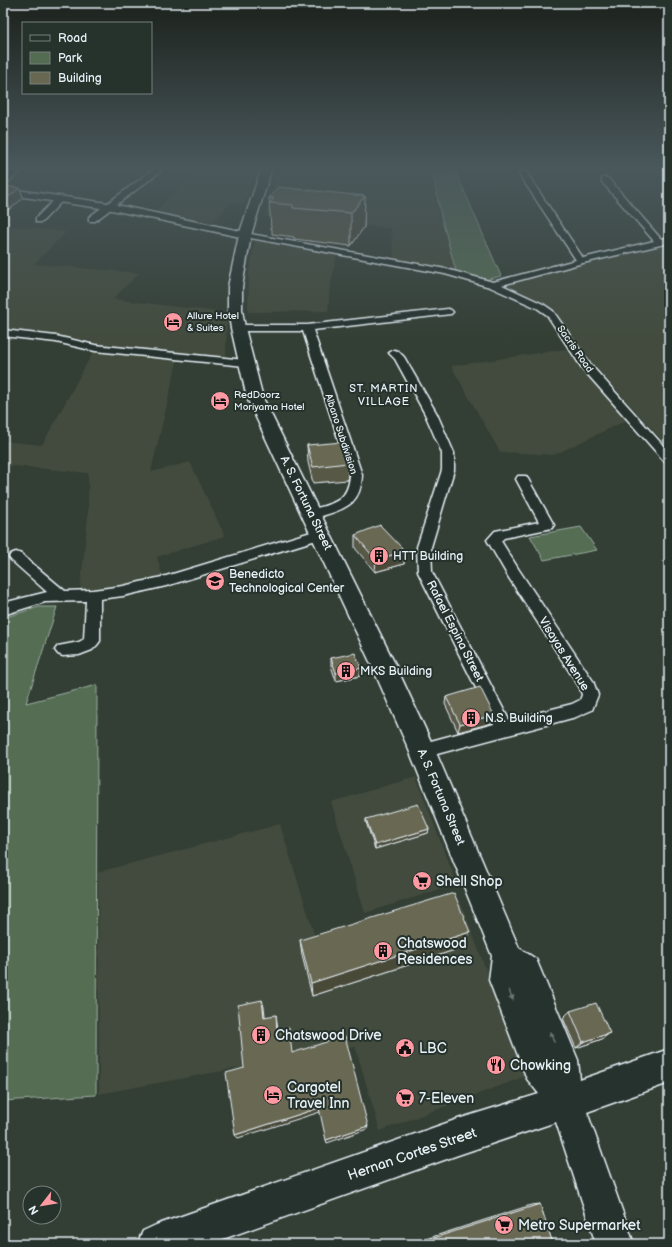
<svg xmlns="http://www.w3.org/2000/svg" width="672" height="1247" viewBox="0 0 672 1247" font-family="'Balsamiq Sans',sans-serif">
<style>
.built{fill:#434b3d}
.green{fill:#546d52;stroke:#9eafa5}
.lines{fill:none;stroke-linecap:round;stroke-linejoin:round}
.minor-casing{stroke:#e8f1f8;stroke-width:3}
.tertiary-casing{stroke:#e8f1f8;stroke-width:3}
.secondary-casing{stroke:#e8f1f8;stroke-width:3}
.minor{fill:#26332d;fill-rule:evenodd}
.tertiary{fill:#26332d;fill-rule:evenodd}
.secondary{fill:#26332d;fill-rule:evenodd}
.wall{fill:#595947;stroke:#e8f1f8}
.shaded-wall{fill:#494939;stroke:#e8f1f8}
.building{fill:#686852;stroke:#e8f1f8}
.oneway{fill:#6a7674}
.labels{text-anchor:middle;dominant-baseline:central;stroke-width:4;stroke-linejoin:round;paint-order:stroke}
.far-poi-label{font-size:10px;fill:#e8f1f8;stroke:#26332d;text-anchor:start}
.far-street-label{font-size:10px;fill:#e8f1f8;stroke:#26332d}
.far-neighbourhood-label{font-size:11px;letter-spacing:1px;fill:#e8f1f8;stroke:#26332d}
.street-label{font-size:12px;fill:#e8f1f8;stroke:#26332d}
.poi-label{font-size:12px;fill:#e8f1f8;stroke:#26332d;text-anchor:start}
.near-poi-label{font-size:14px;fill:#e8f1f8;stroke:#26332d;text-anchor:start}
.near-street-label{font-size:14px;fill:#e8f1f8;stroke:#26332d}
</style>
<rect width="100%" height="100%" fill="#333e34"/>
<filter id="ink" filterUnits="userSpaceOnUse"><feTurbulence type="fractalNoise" baseFrequency=".025" numOctaves="2"/><feDisplacementMap in="SourceGraphic" scale="8" xChannelSelector="R" yChannelSelector="G"/><feConvolveMatrix kernelMatrix="1 2 1 2 8 2 1 2 1" color-interpolation-filters="sRGB"/></filter>
<g filter="url(#ink)">
<path class="built" d="M145,167H258L245,204L230,203L210,225L154,213L193,174Z
M278,167H527L433,174L441,216L456,271L394,258L391,228L265,216Z
M3,225L66,232L34,264L139,273L113,299L227,313L226,358L100,346L91,341L44,334L30,333L26,335L3,332Z
M255,241H269L337,254L330,287L328,311L248,312L249,272Z
M669,242V448L583,353L550,307L544,303L507,287L508,284L589,262Z
M565,349L629,419L554,455L500,452L451,366Z
M94,350L178,358L151,472L190,462L225,536L157,557L163,578L117,588L80,590L88,515V473L3,465V441L42,445Z
M416,777L457,884L365,913L331,802Z
M280,824L318,946L461,903L526,1076L380,1131L355,1046L99,1094L98,872Z"/>
<path class="green" d="M456,172L501,276L485,280L456,271L441,216L433,174Z
M581,527L597,550L544,560L530,536Z
M39,607H57L26,703L97,685L96,1095L3,1101V778L6,708L3,709V618Z"/>
<g class="lines">
<defs>
<path id="minor" d="M154,169H160L161,171L95,221H89V217Z
M520,172H526L583,258L654,241L602,182V178H608L661,239L669,237V243L583,263L502,285L543,304L553,311L590,364L669,452V463L665,462L582,368L547,315L537,308L490,287L445,274L245,237L241,235L245,233L446,269L493,282L576,260L519,174Z
M57,197H60L64,199L42,222H36V218Z
M448,309L451,310L453,312L451,314L313,330L362,475C361,501 349,508 325,515C319,517 313,519 306,517L304,514L306,511C330,504 348,504 350,475L303,331H238L233,328L238,325H307Z
M3,330L56,336L95,345L245,360L250,363L245,366L95,351L56,342L3,336Z
M394,350L398,351L404,357L437,414L454,453V470L431,547L432,572L509,720L572,704L580,700L582,695L580,688L509,578L487,540L495,531L539,522L516,479L518,476H526L528,479L554,525L552,528L504,538L501,541L519,570L593,681L598,695L592,710L576,717L422,758L416,755L413,750L416,745L494,724L418,572L417,547L442,470V453L425,414L395,359L389,353Z
M321,529L326,531L328,534L326,537L166,586L123,596L100,599V641L97,645L92,650L79,655L63,656L58,654L55,650L58,646L79,642L84,639L86,601L45,602L3,615V603L47,592L11,560L9,557L11,554L16,552L21,554L65,591L93,590L123,586L166,576Z"/>
<path id="tertiary" d="M15,167H25L6,184L3,185V177Z
M3,188L107,203L245,232L250,235L245,238L107,209L3,194Z"/>
<path id="secondary" d="M262,167H272L251,235L242,287V310L245,328L263,398L395,664L435,750L519,948L536,959L578,1060L580,1080L669,1049V1083L587,1112L634,1244H596L556,1122L458,1155L209,1244H137L143,1231L156,1225L458,1119L539,1094L527,1079L489,980L492,956L409,750L371,664L247,398L231,328L228,310V287L239,235Z"/>
</defs>
<use href="#minor" class="minor-casing"/>
<use href="#tertiary" class="tertiary-casing"/>
<use href="#secondary" class="secondary-casing"/>
<use href="#minor" class="minor"/>
<use href="#tertiary" class="tertiary"/>
<use href="#secondary" class="secondary"/>
</g>
<path class="wall" d="M3,186L20,188L23,198L10,209H3Z
M365,196L364,227L351,246L294,239V237L272,234V229H271L269,198Z
M307,445L349,459L348,480L313,483L308,462Z
M355,535L405,551L404,564L375,572L355,548Z
M331,658L360,676L336,681L331,666Z
M446,697L492,723L458,732L445,704Z
M366,819L429,829L428,833L375,849L366,822Z
M300,940L464,947L312,996L302,955Z
M570,1011L602,1039L576,1048L563,1018Z
M540,1204L553,1244H410L531,1205Z"/>
<path class="shaded-wall" d="M20,188L23,198L10,209L6,199Z
M365,196L364,227L351,246V213Z
M349,459L348,475V480V463Z
M405,551L404,564L375,572L376,560Z
M361,668L360,676L336,681V673Z
M494,715L492,723L458,732L460,724Z
M429,829L428,833L375,849V845Z
M470,932L464,947L312,996L311,983Z
M262,1000L264,1007L266,1024L264,1017Z
M276,1015L279,1036L277,1030Z
M610,1033L602,1039L576,1048L583,1042Z
M319,1108L320,1112L238,1138L235,1135Z
M368,1126L367,1129L327,1143L326,1140Z"/>
<path class="building" d="M3,186L20,188L6,199L3,198Z
M278,187L365,196L351,213L293,208V205L270,203L274,198H269Z
M343,442L349,459L348,463L313,467L307,445Z
M380,525L405,551L376,560L355,535Z
M355,653L361,668L336,673L331,658Z
M480,687L494,715L460,724L446,697Z
M418,804L429,829L375,845L366,819Z
M454,893L470,932L311,983L300,940Z
M262,1000L264,1017L276,1015L277,1030L289,1028L292,1053L345,1036L368,1126L326,1140L319,1108L235,1135L226,1073L244,1068L238,1005Z
M596,1003L610,1033L583,1042L570,1011Z
M540,1204L553,1244H415Z"/>
<defs><path id="oneway-solid" d="M-6-.8H1V-3.2L6.5 0L1 3.2V.8H-6Z"/></defs>
<g class="oneway">
<use href="#oneway-solid" transform="translate(511 995) rotate(68)"/>
<use href="#oneway-solid" transform="translate(552 1037) rotate(-112)"/>
</g>
</g>
<linearGradient id="sky" x2="0" y2="1"><stop stop-color="#1c221d"/><stop offset="0.49" stop-color="#4a585c"/><stop offset="1" stop-color="#4a585c" stop-opacity="0"/></linearGradient>
<rect width="672" height="342" fill="url(#sky)"/>
<defs>
<symbol id="hotel-disc" viewBox="-11 -11 22 22"><circle r="9.5" fill="#ff9aa2" stroke="#26332d"/><path d="M-6-4.5h1.5V1H6V5H4.5V3h-9V5H-6ZM-4 0a1.8 1.8 0 1 1 3.6 0ZM.5 0V-2.5h3Q6-2.5 6 0Z" fill="#111"/></symbol>
<symbol id="building-disc" viewBox="-11 -11 22 22"><circle r="9.5" fill="#ff9aa2" stroke="#26332d"/><path d="M-4-6H4V6H1V3H-1V6H-4ZM-2.5-4.3h1.7v1.8h-1.7ZM.8-4.3h1.7v1.8H.8ZM-2.5-1h1.7V.8h-1.7ZM.8-1h1.7V.8H.8Z" fill="#111"/></symbol>
<symbol id="school-disc" viewBox="-11 -11 22 22"><circle r="9.5" fill="#ff9aa2" stroke="#26332d"/><path d="M0-5L7-2L0 1L-7-2ZM-4 1L0 2.5L4 1V4Q0 6-4 4Z" fill="#111"/></symbol>
<symbol id="supermarket-disc" viewBox="-11 -11 22 22"><circle r="9.5" fill="#ff9aa2" stroke="#26332d"/><path d="M-6-5.5h2.5l.6 2H6L4.5 2H-2.5L-4.4-4H-6ZM-1.5 3.2a1.3 1.3 0 1 0 .1 0ZM3 3.2a1.3 1.3 0 1 0 .1 0Z" fill="#111"/></symbol>
<symbol id="civic-disc" viewBox="-11 -11 22 22"><circle r="9.5" fill="#ff9aa2" stroke="#26332d"/><path d="M-.6-6.5H3V-4.5H.6V-3L4-1V1h2V6H-6V1h2V-1L-.6-3ZM-1.2 2.5V6h2.4V2.5Z" fill="#111"/></symbol>
<symbol id="restaurant-disc" viewBox="-11 -11 22 22"><circle r="9.5" fill="#ff9aa2" stroke="#26332d"/><path d="M-5-6h1v4h1v-4h1v4h1v-4h1v5L-1.5 .5V6h-2V.5L-5-1ZM5-6V6H3V1.5H1.5Q1.5-4 5-6Z" fill="#111"/></symbol>
</defs>
<g fill-rule="evenodd">
<use href="#hotel-disc" x="162" y="311" width="22" height="22"/>
<use href="#hotel-disc" x="209" y="390" width="22" height="22"/>
<use href="#building-disc" x="368" y="545" width="22" height="22"/>
<use href="#school-disc" x="204" y="570" width="22" height="22"/>
<use href="#building-disc" x="335" y="660" width="22" height="22"/>
<use href="#building-disc" x="460" y="707" width="22" height="22"/>
<use href="#supermarket-disc" x="411" y="870" width="22" height="22"/>
<use href="#building-disc" x="372" y="940" width="22" height="22"/>
<use href="#building-disc" x="250" y="1024" width="22" height="22"/>
<use href="#civic-disc" x="394" y="1037" width="22" height="22"/>
<use href="#restaurant-disc" x="485" y="1054" width="22" height="22"/>
<use href="#hotel-disc" x="262" y="1084" width="22" height="22"/>
<use href="#supermarket-disc" x="394" y="1087" width="22" height="22"/>
<use href="#supermarket-disc" x="493" y="1214" width="22" height="22"/>
</g>
<g class="labels">
<g class="far-poi-label">
<text x="187" y="316">Allure Hotel<tspan x="187" dy="12">&amp; Suites</tspan></text>
<text x="234" y="395">RedDoorz<tspan x="234" dy="12">Moriyama Hotel</tspan></text>
</g>
<g class="far-street-label">
<text transform="translate(575 349) rotate(55)">Sacris Road</text>
<text transform="translate(341 434) rotate(72)">Albano Subdivision</text>
</g>
<g class="far-neighbourhood-label">
<text x="384" y="388">ST. MARTIN<tspan x="384" dy="13">VILLAGE</tspan></text>
</g>
<g class="street-label">
<text transform="translate(306 503) rotate(64)">A. S. Fortuna Street</text>
<text transform="translate(455 631) rotate(63)">Rafael Espina Street</text>
<text transform="translate(564 654) rotate(58)">Visayas Avenue</text>
<text transform="translate(441 797) rotate(67)">A. S. Fortuna Street</text>
</g>
<g class="poi-label">
<text x="393" y="556">HTT Building</text>
<text x="229" y="574">Benedicto<tspan x="229" dy="14">Technological Center</tspan></text>
<text x="360" y="671">MKS Building</text>
<text x="485" y="718">N.S. Building</text>
</g>
<g class="near-poi-label">
<text x="436" y="881">Shell Shop</text>
<text x="397" y="943">Chatswood<tspan x="397" dy="16">Residences</tspan></text>
<text x="275" y="1035">Chatswood Drive</text>
<text x="419" y="1048">LBC</text>
<text x="510" y="1065">Chowking</text>
<text x="287" y="1087">Cargotel<tspan x="287" dy="16">Travel Inn</tspan></text>
<text x="419" y="1098">7-Eleven</text>
<text x="518" y="1225">Metro Supermarket</text>
</g>
<g class="near-street-label">
<text transform="translate(412 1154) rotate(-19)">Hernan Cortes Street</text>
</g>
</g>
<rect width="672" height="1247" fill="none" stroke="#26332d" stroke-width="16"/>
<rect x="8" y="8" width="656" height="1231" fill="none" stroke="#e8f1f8" stroke-width="1.5" filter="url(#ink)"/>
<rect x="22" y="22" width="130" height="72" fill="#26332d" stroke="#747f7e"/>
<rect x="30" y="35" width="20" height="6" fill="#26332d" stroke="#747f7e"/>
<text x="58" y="42" font-size="12" fill="#e8f1f8">Road</text>
<rect x="30" y="52" width="20" height="12" fill="#546d52" stroke="#747f7e"/>
<text x="58" y="62" font-size="12" fill="#e8f1f8">Park</text>
<rect x="30" y="72" width="20" height="12" fill="#686852" stroke="#747f7e"/>
<text x="58" y="82" font-size="12" fill="#e8f1f8">Building</text>
<g transform="translate(42 1205) rotate(239)"><circle r="19" fill="#26332d" stroke="#747f7e"/>
<path d="M0-3L7 15L0 10L-7 15Z" fill="#ff9aa2"/>
<text y="-6" font-size="11" font-weight="bold" text-anchor="middle" fill="#e8f1f8">N</text>
</g>
</svg>
